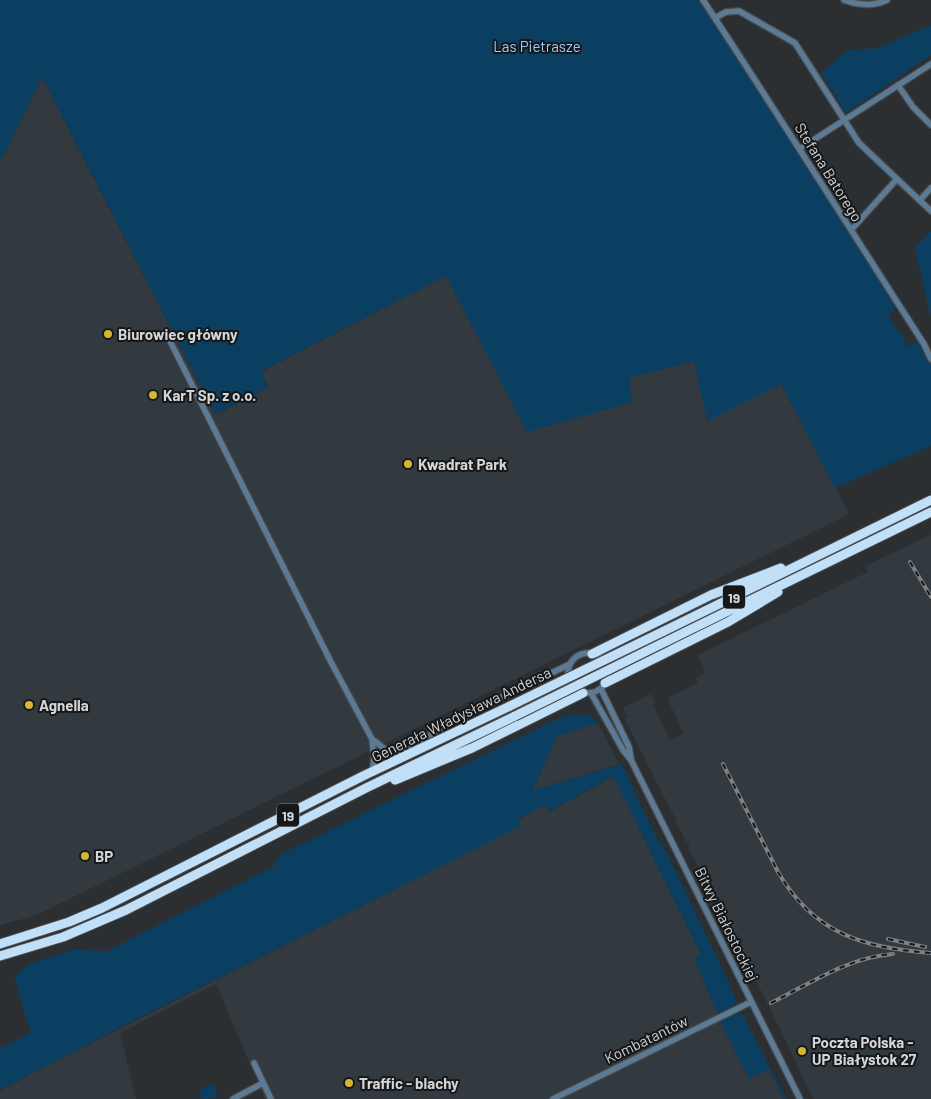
<svg xmlns="http://www.w3.org/2000/svg" width="931" height="1099" viewBox="0 0 931 1099" font-family="Barlow,sans-serif">
<style>
.built{fill:#323a40}
.green{fill:#0a3f62}
.lines{fill:none;stroke-linecap:round;stroke-linejoin:round}
.minor-casing{stroke:#474a4c;stroke-width:8}
.highway-casing{stroke:#474a4c;stroke-width:11}
.minor{stroke:#5c7a93;stroke-width:5.5}
.highway{stroke:#c2dff8;stroke-width:9}
.rail-casing{stroke:#7e8082;stroke-width:4}
.rail{stroke:#151718;stroke-width:2;stroke-dasharray:5.5;stroke-linecap:butt}
.highway-bridge-casing{stroke:#474a4c;stroke-width:11;stroke-linecap:butt}
.highway-bridge{stroke:#c2dff8;stroke-width:9}
.poi-dot{fill:#d6b534;stroke:#151718;stroke-width:2}
.labels{text-anchor:middle;dominant-baseline:central;stroke-width:4;stroke-linejoin:round;paint-order:stroke}
.shield{fill:#151718;stroke:#9b9c9e;stroke-width:1}
.shield-label{font-size:14px;font-weight:bold;fill:#d4d5d7}
.park-label{font-size:15px;fill:#96cefc;stroke:#151718}
.street-label{font-size:15px;fill:#d4d5d7;stroke:#151718}
.poi-label{font-size:15px;font-weight:bold;fill:#d4d5d7;stroke:#151718;text-anchor:start}
</style>
<rect width="100%" height="100%" fill="#2c2f31"/>
<path class="built" d="M42,77L215,415L269,387L261,372L447,275L473,328L631,402L628,378L695,361L781,384L849,514L37,915L0,925V159L5,153Z
M931,535V1099H813L769,1006L723,916L714,892L710,891L689,849V846L690,844L686,842L676,822L678,820L674,816L625,720L628,716L623,708L651,694L655,703L653,704L670,740L684,733L667,698L698,683L696,678L706,673L698,655L868,572L865,566Z
M598,723L619,764L532,791L557,736Z
M614,776L701,955L695,959L725,1031L749,1078L769,1069L783,1099H265L216,984L120,1033L136,1099H0V1091L42,1068L520,826L518,820L545,805L549,812Z"/>
<path class="green" d="M0,0H703L900,306L888,315L909,347L921,340L931,360V446L835,488L781,384L707,421L694,361L629,378L632,402L527,432L446,276L261,371L268,387L215,414L42,77L5,153L0,159Z
M931,25V55L846,113L821,73L848,50L878,48Z
M931,231V318L915,248Z
M588,714L598,723L557,736L532,791L621,764L629,777L628,778L657,839L663,846L672,864L728,981L737,1002L731,1006L737,1015L742,1013L786,1099H783L769,1069L749,1079L725,1031L694,958L701,954L613,776L548,812L545,805L518,819L521,826L119,1028L0,1090V1048L31,1033L14,977L31,963L72,950L107,951L273,867L281,854L564,716C572,714 580,716 588,714Z
M212,1084L218,1097L205,1099L199,1097L202,1088Z"/>
<g class="lines">
<defs>
<path id="minor" d="M703,0C778,114 850,229 924,344L931,359
M844,0C858,5 873,7 887,0
M715,18L726,12L739,11L795,43L859,143L931,211
M898,85L913,107L931,125
M801,148L931,64
M920,200L931,188
M851,230L897,179
M166,333L331,662L372,739L374,757L373,768
M568 673a20 20 0 1 1 40 0a20 20 0 1 1-40 0Z
M601,689L629,747L631,758
M591,693L623,750L631,760L800,1099
M372,739L395,757L449,723L570,664
M254,1063L271,1099
M233,1099L263,1083
M553,1099L751,1002"/>
<path id="highway" d="M662,632L931,500
M667,641L931,512
M592,654L711,595L781,568
M605,683L728,622L778,592
M395,780L472,748L583,693
M0,944L69,922L102,908L363,776L510,706
M0,956L63,937L126,910L366,788L515,716"/>
</defs>
<use href="#minor" class="minor-casing"/>
<use href="#highway" class="highway-casing"/>
<use href="#minor" class="minor"/>
<use href="#highway" class="highway"/>
<defs>
<path id="rail" d="M910,562L931,597
M723,764L778,872C814,934 864,948 931,953
M888,939L925,947
M771,1003C809,984 849,957 893,954"/>
</defs>
<use href="#rail" class="rail-casing"/>
<use href="#rail" class="rail"/>
<defs>
<path id="highway-bridge" d="M510,706L662,632
M515,716L667,641"/>
</defs>
<use href="#highway-bridge" class="highway-bridge-casing"/>
<use href="#highway-bridge" class="highway-bridge"/>
</g>
<g class="poi-dot">
<circle cx="108" cy="334" r="5"/>
<circle cx="153" cy="395" r="5"/>
<circle cx="408" cy="464" r="5"/>
<circle cx="29" cy="705" r="5"/>
<circle cx="85" cy="856" r="5"/>
<circle cx="802" cy="1051" r="5"/>
<circle cx="349" cy="1083" r="5"/>
</g>
<g class="labels">
<g class="shield">
<rect x="723" y="585.5" width="22" height="23" rx="4"/>
<rect x="277" y="803.5" width="22" height="23" rx="4"/>
</g>
<g class="shield-label">
<text x="734" y="597">19</text>
<text x="288" y="815">19</text>
</g>
<g class="park-label">
<text x="537" y="46">Las Pietrasze</text>
</g>
<g class="street-label">
<text transform="translate(829 172) rotate(58)">Stefana Batorego</text>
<text transform="translate(461 714) rotate(-26)">Generała Władysława Andersa</text>
<text transform="translate(727 924) rotate(64)">Bitwy Białostockiej</text>
<text transform="translate(646 1039) rotate(-26)">Kombatantów</text>
</g>
<g class="poi-label">
<text x="118" y="334">Biurowiec główny</text>
<text x="163" y="395">KarT Sp. z o.o.</text>
<text x="418" y="464">Kwadrat Park</text>
<text x="39" y="705">Agnella</text>
<text x="95" y="856">BP</text>
<text x="812" y="1042">Poczta Polska -<tspan x="812" dy="17">UP Białystok 27</tspan></text>
<text x="359" y="1083">Traffic - blachy</text>
</g>
</g>
</svg>
